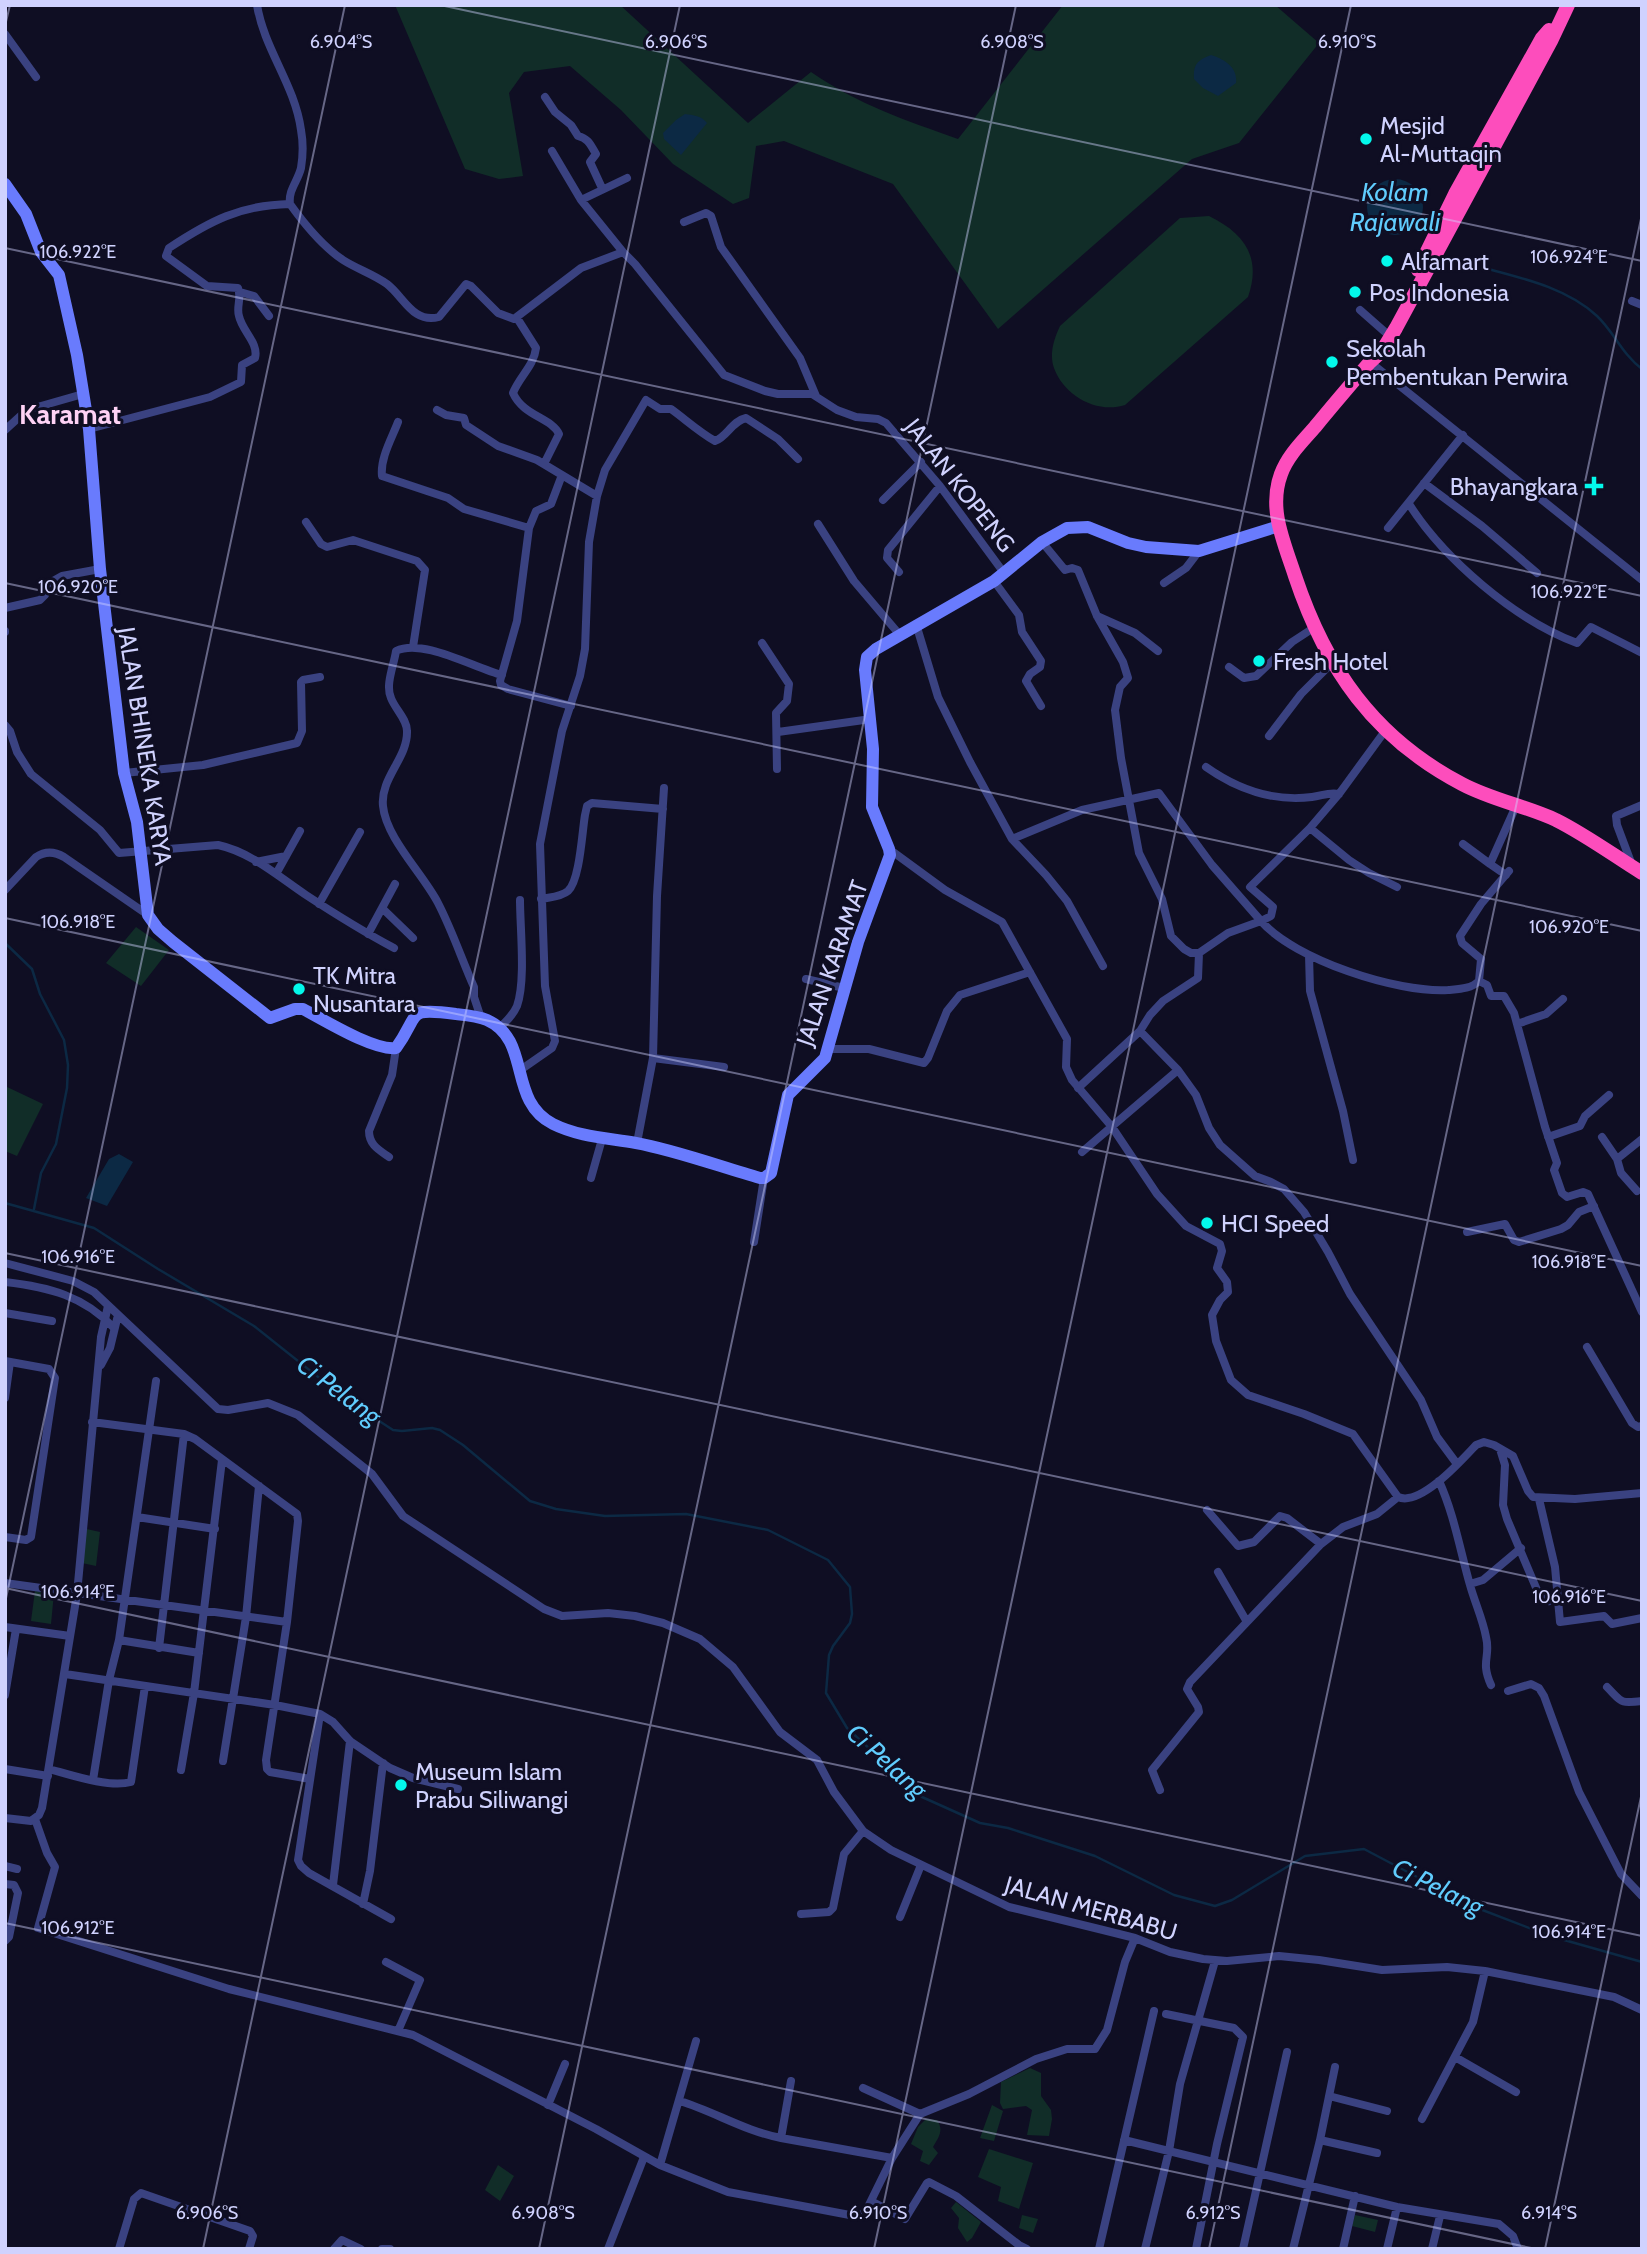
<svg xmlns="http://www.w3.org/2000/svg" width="1647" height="2254" viewBox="0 0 1647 2254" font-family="Cabin,sans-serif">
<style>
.green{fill:#112d28}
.water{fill:#0c2944}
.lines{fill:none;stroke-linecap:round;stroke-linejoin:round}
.stream{stroke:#0c2944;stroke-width:2.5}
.street{stroke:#3a4281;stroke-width:8}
.secondary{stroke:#697bfd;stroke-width:12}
.highway{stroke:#fd4dbc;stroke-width:14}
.ticks{fill:none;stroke:#d0d2fe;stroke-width:2;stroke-opacity:0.45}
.poi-dot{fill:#03f8eb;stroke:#0f0e23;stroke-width:2.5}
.labels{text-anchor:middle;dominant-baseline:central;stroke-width:6;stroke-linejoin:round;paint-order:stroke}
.poi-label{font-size:24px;fill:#d0d2fe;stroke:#0f0e23;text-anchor:start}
.street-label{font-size:24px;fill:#d0d2fe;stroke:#0f0e23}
.water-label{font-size:26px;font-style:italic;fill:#60ccfd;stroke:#0f0e23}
.quarter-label{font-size:28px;font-weight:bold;fill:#fed2f5;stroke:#0f0e23}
.ticks-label{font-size:18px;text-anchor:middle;fill:#d0d2fe;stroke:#0f0e23;stroke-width:6;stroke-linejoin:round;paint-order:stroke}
</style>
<rect width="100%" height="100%" fill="#0f0e23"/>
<path class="green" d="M395,5H620L748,123L811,72C859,105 905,120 958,139L1063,5H1275L1319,43L1239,143L1192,159L998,329L893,184L784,141L756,146L749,198L733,204L673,164L621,110L570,66L524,72L509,93L523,176L499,179L465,169Z
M1209,216C1244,233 1262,257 1248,297L1125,405C1097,414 1064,396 1054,368C1049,354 1054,339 1060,326L1180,218Z
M136,927L169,950L141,986L106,963Z
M5,1086L43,1104L17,1156L5,1151Z
M82,1528L100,1532L96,1566L77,1562Z
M35,1591L54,1593L51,1624L31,1621Z
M1030,2068L1041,2073V2096L1051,2110L1052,2119L1049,2136L1027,2135L1032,2110L1026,2106L1003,2109L1000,2103L1001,2082Z
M992,2105L1003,2111L994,2141L980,2138Z
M926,2119L937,2120C944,2130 939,2137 933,2147L938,2153L929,2165L920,2161L923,2151L911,2144L918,2127Z
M989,2149L1033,2163L1019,2209L998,2201L1001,2187L978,2177Z
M498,2165L514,2176L500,2201L485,2190Z
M956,2202L981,2222L972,2238L967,2242L958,2228L959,2218L951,2208Z
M1022,2215L1038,2219L1033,2233L1019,2228Z
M1355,2215L1378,2220L1375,2232L1352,2226Z"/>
<path class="water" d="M1211,55C1224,59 1238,67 1236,83L1218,96L1203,88L1194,79C1193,65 1197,60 1211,55Z
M685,114C693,115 702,116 707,123L681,155L664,139L663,133L676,120Z
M1367 207a28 28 0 1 1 56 0a28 28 0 1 1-56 0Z
M119,1154L133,1162L107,1206L86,1198L109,1159Z"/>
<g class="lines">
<path class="stream" d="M1488,269C1526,279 1568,289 1597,316C1614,332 1622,354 1642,369
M5,943L32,969L40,994L64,1040L68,1065L67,1088L56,1144L41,1173L34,1209
M5,1203L94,1228L158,1269L254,1326L347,1400L393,1430L402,1431L432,1428L440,1430L463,1445L530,1501L556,1509L605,1516L686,1514L768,1530L828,1560L850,1587L852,1614L850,1623L833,1646L829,1655L826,1693L847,1728L922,1797L980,1823L1008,1828L1095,1856L1174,1895L1215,1906L1232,1900L1305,1856L1364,1849L1472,1906L1550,1936L1642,1962"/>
<path class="street" d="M257,5C264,49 295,85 301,130C303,141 303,156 301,168C298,181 288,190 290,204C305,225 322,246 343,260C357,269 373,274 387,284C404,297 413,324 439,317L466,284L471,286L498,313L514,319L581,268L623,252L635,264L724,375L765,391L778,394H812L837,410L856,417L878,419L886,423L940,486L1004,573
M5,34L36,77
M545,97L555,112L571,125L578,136C589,139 590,144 596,154L590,162L602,188
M552,151L581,200
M684,222L706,213L711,216L721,247L800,358L816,396
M623,252L581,200L627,178
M240,292L254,296L269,316
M1632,301L1642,305
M1360,310L1385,332
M517,318L536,348C534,366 519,377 513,393C523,416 552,418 559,434L544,464
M1370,362L1642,580
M437,410L446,415L464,418L466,425L498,446L537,460L597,496
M398,422C392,438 380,458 382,476L448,498L464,509L529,528
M89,429L210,397L241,382L242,365L255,358C259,343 242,331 239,316C236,307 242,298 238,288L207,286L166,256L169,248C210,221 240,205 290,204
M5,430L27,410L83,394
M562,475L551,504L536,511L529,528L517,621L500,681L501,685L508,689L571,706
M1424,483L1482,526L1537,573
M883,500L921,462
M1409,504C1444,559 1515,620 1577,643L1591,627L1642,653
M306,522L321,544L327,547L353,540L417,561L425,570L413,647
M818,524L854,581L899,634
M1388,528L1463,435
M1042,542L1065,570L1072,568L1078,570L1097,616L1123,662L1128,678L1120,687L1115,710L1121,758L1139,853L1162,899L1171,936L1184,949L1191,953H1199L1228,933L1261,921C1295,960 1397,993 1448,990C1459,989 1471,989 1479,981L1481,959L1462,943L1460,936L1481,904L1509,871
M899,572L887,558L888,550L940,486
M994,581L1019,615L1022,632L1041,661L1040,667L1030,674L1026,681L1041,706
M1164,583L1186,568L1199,551
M5,608L40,600L45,595L46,585L62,576L100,569
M1097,616L1135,633L1158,651
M916,624L938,697L970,762L1012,839L1046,875L1067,901L1103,966
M5,631V632
M762,643L789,684L787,701L776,713L777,769
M1229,667L1244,678L1256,676L1292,642L1315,627
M5,725L10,731L17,752L31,774L100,830L119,853L218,845C251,852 279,877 306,895C335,914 364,932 394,948
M1385,731L1339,794L1310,828L1349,860L1369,873L1397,887
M778,732L871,719
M1269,736L1301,694L1332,663
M1206,767C1237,789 1274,802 1312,797C1322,796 1328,792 1339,794
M124,773L203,765L297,743L302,731L301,682L303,680L320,677
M1012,839L1082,810L1159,793L1212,865L1261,921L1271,916L1273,907L1250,887L1310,828
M1463,844L1490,864
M889,849L945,890L1002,922L1067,1039L1066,1067L1072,1080L1112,1127L1157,1194L1186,1226L1220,1244L1222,1251L1217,1268L1227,1282L1228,1292L1220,1300L1212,1315L1216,1341L1231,1380L1248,1395L1304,1414L1353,1434L1398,1497C1420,1507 1461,1461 1476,1445L1484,1442L1494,1445L1513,1456L1528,1491L1533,1497L1575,1499L1642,1493
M256,862L286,856
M1632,865L1617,825L1616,816L1642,805
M276,874L300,831
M1506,875L1490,864L1516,806
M5,890L36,857C45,851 54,851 64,857L148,915
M541,899C550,897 561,897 568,891C580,880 582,832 585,815L587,806L592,803L663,809
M319,904L360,832
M382,908L413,938
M368,934L395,884
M1309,955L1310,991L1343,1111L1353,1160
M806,979L844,988
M1479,981L1487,985L1491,996H1504L1514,1013L1545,1127L1557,1163L1554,1170L1562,1193L1567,1197L1583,1192L1588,1194L1642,1312
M481,1018L474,997V987C462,960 452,930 438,903C423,874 386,838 383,806C380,778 408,758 407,731C407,719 395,709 391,698C385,685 394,665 396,651C423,638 474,668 502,675
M1517,1024L1546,1014L1563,999
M499,1028C506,1022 513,1015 517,1006C526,981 520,928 520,900
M1140,1031L1178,1070L1196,1095L1209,1128L1220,1145L1255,1176L1271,1182L1284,1189L1304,1212L1328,1252L1350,1294L1421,1400L1437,1437L1457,1464
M829,1049H869L924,1063L928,1058L947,1011L960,995L1030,972
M653,1058L724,1067
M519,1071L552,1048L555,1041L545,986L540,844L562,731L580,676L585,649L589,542L597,496L605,470L646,400L660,409H671C685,419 699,432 715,441C727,437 732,421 746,418L778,439L798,459
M1078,1088L1140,1031L1150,1015L1163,1001L1198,978L1199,953
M1548,1137L1580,1126L1585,1116L1609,1095
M1602,1137L1617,1159L1642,1139
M637,1143L653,1058L657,896L664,788
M1082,1152L1178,1070
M389,1157C379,1150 369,1145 369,1131L392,1075L396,1048
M1617,1159L1621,1173L1637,1191
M591,1178L602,1139
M1467,1232L1505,1224L1514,1240L1519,1242L1561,1229L1568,1225L1579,1212L1594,1206
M754,1242L764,1178
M5,1263L73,1281L94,1292L218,1409L228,1410L268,1403L298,1415L372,1474L403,1516L544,1609L562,1616L608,1613L635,1616L663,1623L700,1639L733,1667L780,1732L817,1760L834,1792L863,1831L891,1850L1009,1907L1103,1930L1135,1938L1170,1952L1203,1959L1227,1961L1279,1956L1319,1960L1382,1970L1447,1967L1485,1971L1614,1997L1642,2010
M5,1282C49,1287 84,1296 114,1328
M5,1313L52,1321
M1587,1347L1632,1423L1638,1427L1642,1426
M5,1361L49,1369L55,1378L31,1537L26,1540L5,1537
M101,1365L110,1348L118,1315
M5,1398L10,1362
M92,1422L184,1434L195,1439L297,1514L298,1521L287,1622L266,1760L267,1769L270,1772L310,1779
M1500,1449L1505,1465L1503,1505L1507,1519L1540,1597L1549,1601
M1439,1481C1454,1514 1460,1550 1470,1585C1475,1603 1483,1620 1486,1637C1491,1657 1480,1661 1491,1685
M1539,1499L1555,1567L1560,1622L1604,1616L1612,1624L1642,1618
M1207,1510L1238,1546L1254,1542L1280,1516L1287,1518L1321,1544
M137,1517L215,1529
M1218,1572L1247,1622
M5,1583L287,1622
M1470,1584L1483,1580L1521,1548
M5,1627L70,1636
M119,1640L199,1653
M159,1648L184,1434
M65,1674L275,1705L320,1714L333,1722L350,1741L390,1768L413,1778L458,1789
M1607,1687C1622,1702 1619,1704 1642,1701
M1508,1691L1531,1684L1539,1688L1544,1696L1579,1792L1621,1874L1642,1896
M5,1695L16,1629
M320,1714L298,1860L301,1866L309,1873L391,1919
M223,1761L246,1617L259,1486
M5,1769L48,1776
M49,1769C71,1775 109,1788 131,1782L145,1686
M181,1770L194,1693L222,1460
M93,1780L109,1680L119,1640L156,1381
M1160,1790L1152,1770L1199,1712L1198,1707L1187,1689L1190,1682L1321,1544L1343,1527L1377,1514L1398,1497
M5,1818L31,1821L39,1815L42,1808L77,1594L101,1337L108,1306
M35,1819L47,1853L55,1867L38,1928L229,1989L413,2035L596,2129L660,2165L728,2192L855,2216L865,2213L892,2158L920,2114L969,2094L1036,2059L1067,2049H1095L1107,2030L1125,1962L1135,1938
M5,1866L17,1869
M5,1884L14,1885L18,1893L9,1937L5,1941
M333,1885L350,1741
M363,1904L370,1871L383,1763
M801,1914L829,1912L833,1908L844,1854L863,1831
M900,1917L921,1865
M386,1962L420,1980L398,2031
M1166,2014L1234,2028L1243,2037L1217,2144L1196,2249
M1455,2057L1516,2092
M791,2081L781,2138L892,2158
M863,2088L920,2114
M1329,2096L1387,2111
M680,2101C715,2112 745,2131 781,2138
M548,2105L565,2064
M1422,2119L1473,2022L1485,1971
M1124,2140L1397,2207L1499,2224L1513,2236L1518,2249
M1320,2140L1377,2153
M660,2165L696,2041
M871,2201L905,2219L927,2183L929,2182L956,2196L1019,2245L1027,2249
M119,2249L134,2199L141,2193L250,2231L253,2236L249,2249
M334,2249L342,2240L361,2249
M382,2249H390
M608,2249L644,2157
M1099,2249L1154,2011
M1145,2249L1169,2151L1180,2084L1215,1961
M1243,2249L1287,2052
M1293,2249L1320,2140L1335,2067
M1343,2249L1355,2196
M1387,2249L1397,2207
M1432,2249L1440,2216"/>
<path class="secondary" d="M5,184L26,214L41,252L59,275L77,355L89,429L100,569L124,773L137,822L148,915L158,929L173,942L270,1018L295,1009H303C324,1020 374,1051 396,1048C421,1014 404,1007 456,1014C466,1015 478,1016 487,1020C532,1040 507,1101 553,1124C579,1137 608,1138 636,1143C675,1150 721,1167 760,1178H764L771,1173L788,1095L825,1058L858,942L890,855L889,849L872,807L873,749L865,670L867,657L876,649L994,581L1042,542L1067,528L1088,527L1128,543L1146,547L1199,551L1279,526"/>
<path class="highway" d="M1568,5L1551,41L1396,328L1382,351L1370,362C1351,384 1333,405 1315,427C1303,441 1288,455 1281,474C1268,509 1284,542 1295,576C1326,669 1374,738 1462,784C1492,800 1526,806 1556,820C1586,835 1613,855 1642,873
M1418,270L1455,194L1542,38L1549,30"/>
</g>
<path class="ticks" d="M440,5L1642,261M5,26L10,5M5,248L1642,596M5,583L1642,931M5,918L1642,1266M5,1253L1642,1601M5,1588L1642,1936M5,1603L345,5M5,1923L1536,2249M203,2249L680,5M539,2249L1016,5M874,2249L1351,5M1209,2249L1642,214M1545,2249L1642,1792"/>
<g class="poi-dot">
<circle cx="1366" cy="139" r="7"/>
<circle cx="1387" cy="261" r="7"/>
<circle cx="1355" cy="292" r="7"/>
<circle cx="1332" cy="362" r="7"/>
<path d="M1590.5 475.5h7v7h7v7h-7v7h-7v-7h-7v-7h7z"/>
<circle cx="1259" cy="661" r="7"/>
<circle cx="299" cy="989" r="7"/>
<circle cx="1207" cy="1223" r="7"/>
<circle cx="401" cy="1785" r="7"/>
</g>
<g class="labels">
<g class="poi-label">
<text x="1380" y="125">Mesjid<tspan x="1380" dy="28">Al-Muttaqin</tspan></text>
<text x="1401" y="261">Alfamart</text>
<text x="1369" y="292">Pos Indonesia</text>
<text x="1346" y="348">Sekolah<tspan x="1346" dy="28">Pembentukan Perwira</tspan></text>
<text x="1578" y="486" text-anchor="end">Bhayangkara</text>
<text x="1273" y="661">Fresh Hotel</text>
<text x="313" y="975">TK Mitra<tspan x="313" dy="28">Nusantara</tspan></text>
<text x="1221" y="1223">HCI Speed</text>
<text x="415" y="1771">Museum Islam<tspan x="415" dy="28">Prabu Siliwangi</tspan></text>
</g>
<g class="street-label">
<text transform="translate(960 485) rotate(52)">JALAN KOPENG</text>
<text transform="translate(145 746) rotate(81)">JALAN BHINEKA KARYA</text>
<text transform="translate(832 963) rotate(-71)">JALAN KARAMAT</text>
<text transform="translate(1091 1908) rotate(16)">JALAN MERBABU</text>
</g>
<g class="water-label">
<text x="1395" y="192">Kolam<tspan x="1395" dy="30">Rajawali</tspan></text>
<text transform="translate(339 1390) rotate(37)">Ci Pelang</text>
<text transform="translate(887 1761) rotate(42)">Ci Pelang</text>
<text transform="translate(1438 1887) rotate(26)">Ci Pelang</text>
</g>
<g class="quarter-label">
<text x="70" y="414">Karamat</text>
</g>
</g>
<g class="ticks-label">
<text x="341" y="48">6.904°S</text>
<text x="676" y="48">6.906°S</text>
<text x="1012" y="48">6.908°S</text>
<text x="1347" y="48">6.910°S</text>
<text x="78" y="258">106.922°E</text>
<text x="1569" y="263">106.924°E</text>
<text x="78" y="593">106.920°E</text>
<text x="1569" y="598">106.922°E</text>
<text x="78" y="928">106.918°E</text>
<text x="1569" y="933">106.920°E</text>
<text x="78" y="1263">106.916°E</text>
<text x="1569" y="1268">106.918°E</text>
<text x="78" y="1598">106.914°E</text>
<text x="1569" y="1603">106.916°E</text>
<text x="78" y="1934">106.912°E</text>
<text x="1569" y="1938">106.914°E</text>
<text x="207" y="2219">6.906°S</text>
<text x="543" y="2219">6.908°S</text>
<text x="878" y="2219">6.910°S</text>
<text x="1213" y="2219">6.912°S</text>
<text x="1549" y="2219">6.914°S</text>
</g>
<rect width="1647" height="2254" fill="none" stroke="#d0d2fe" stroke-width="14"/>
</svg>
